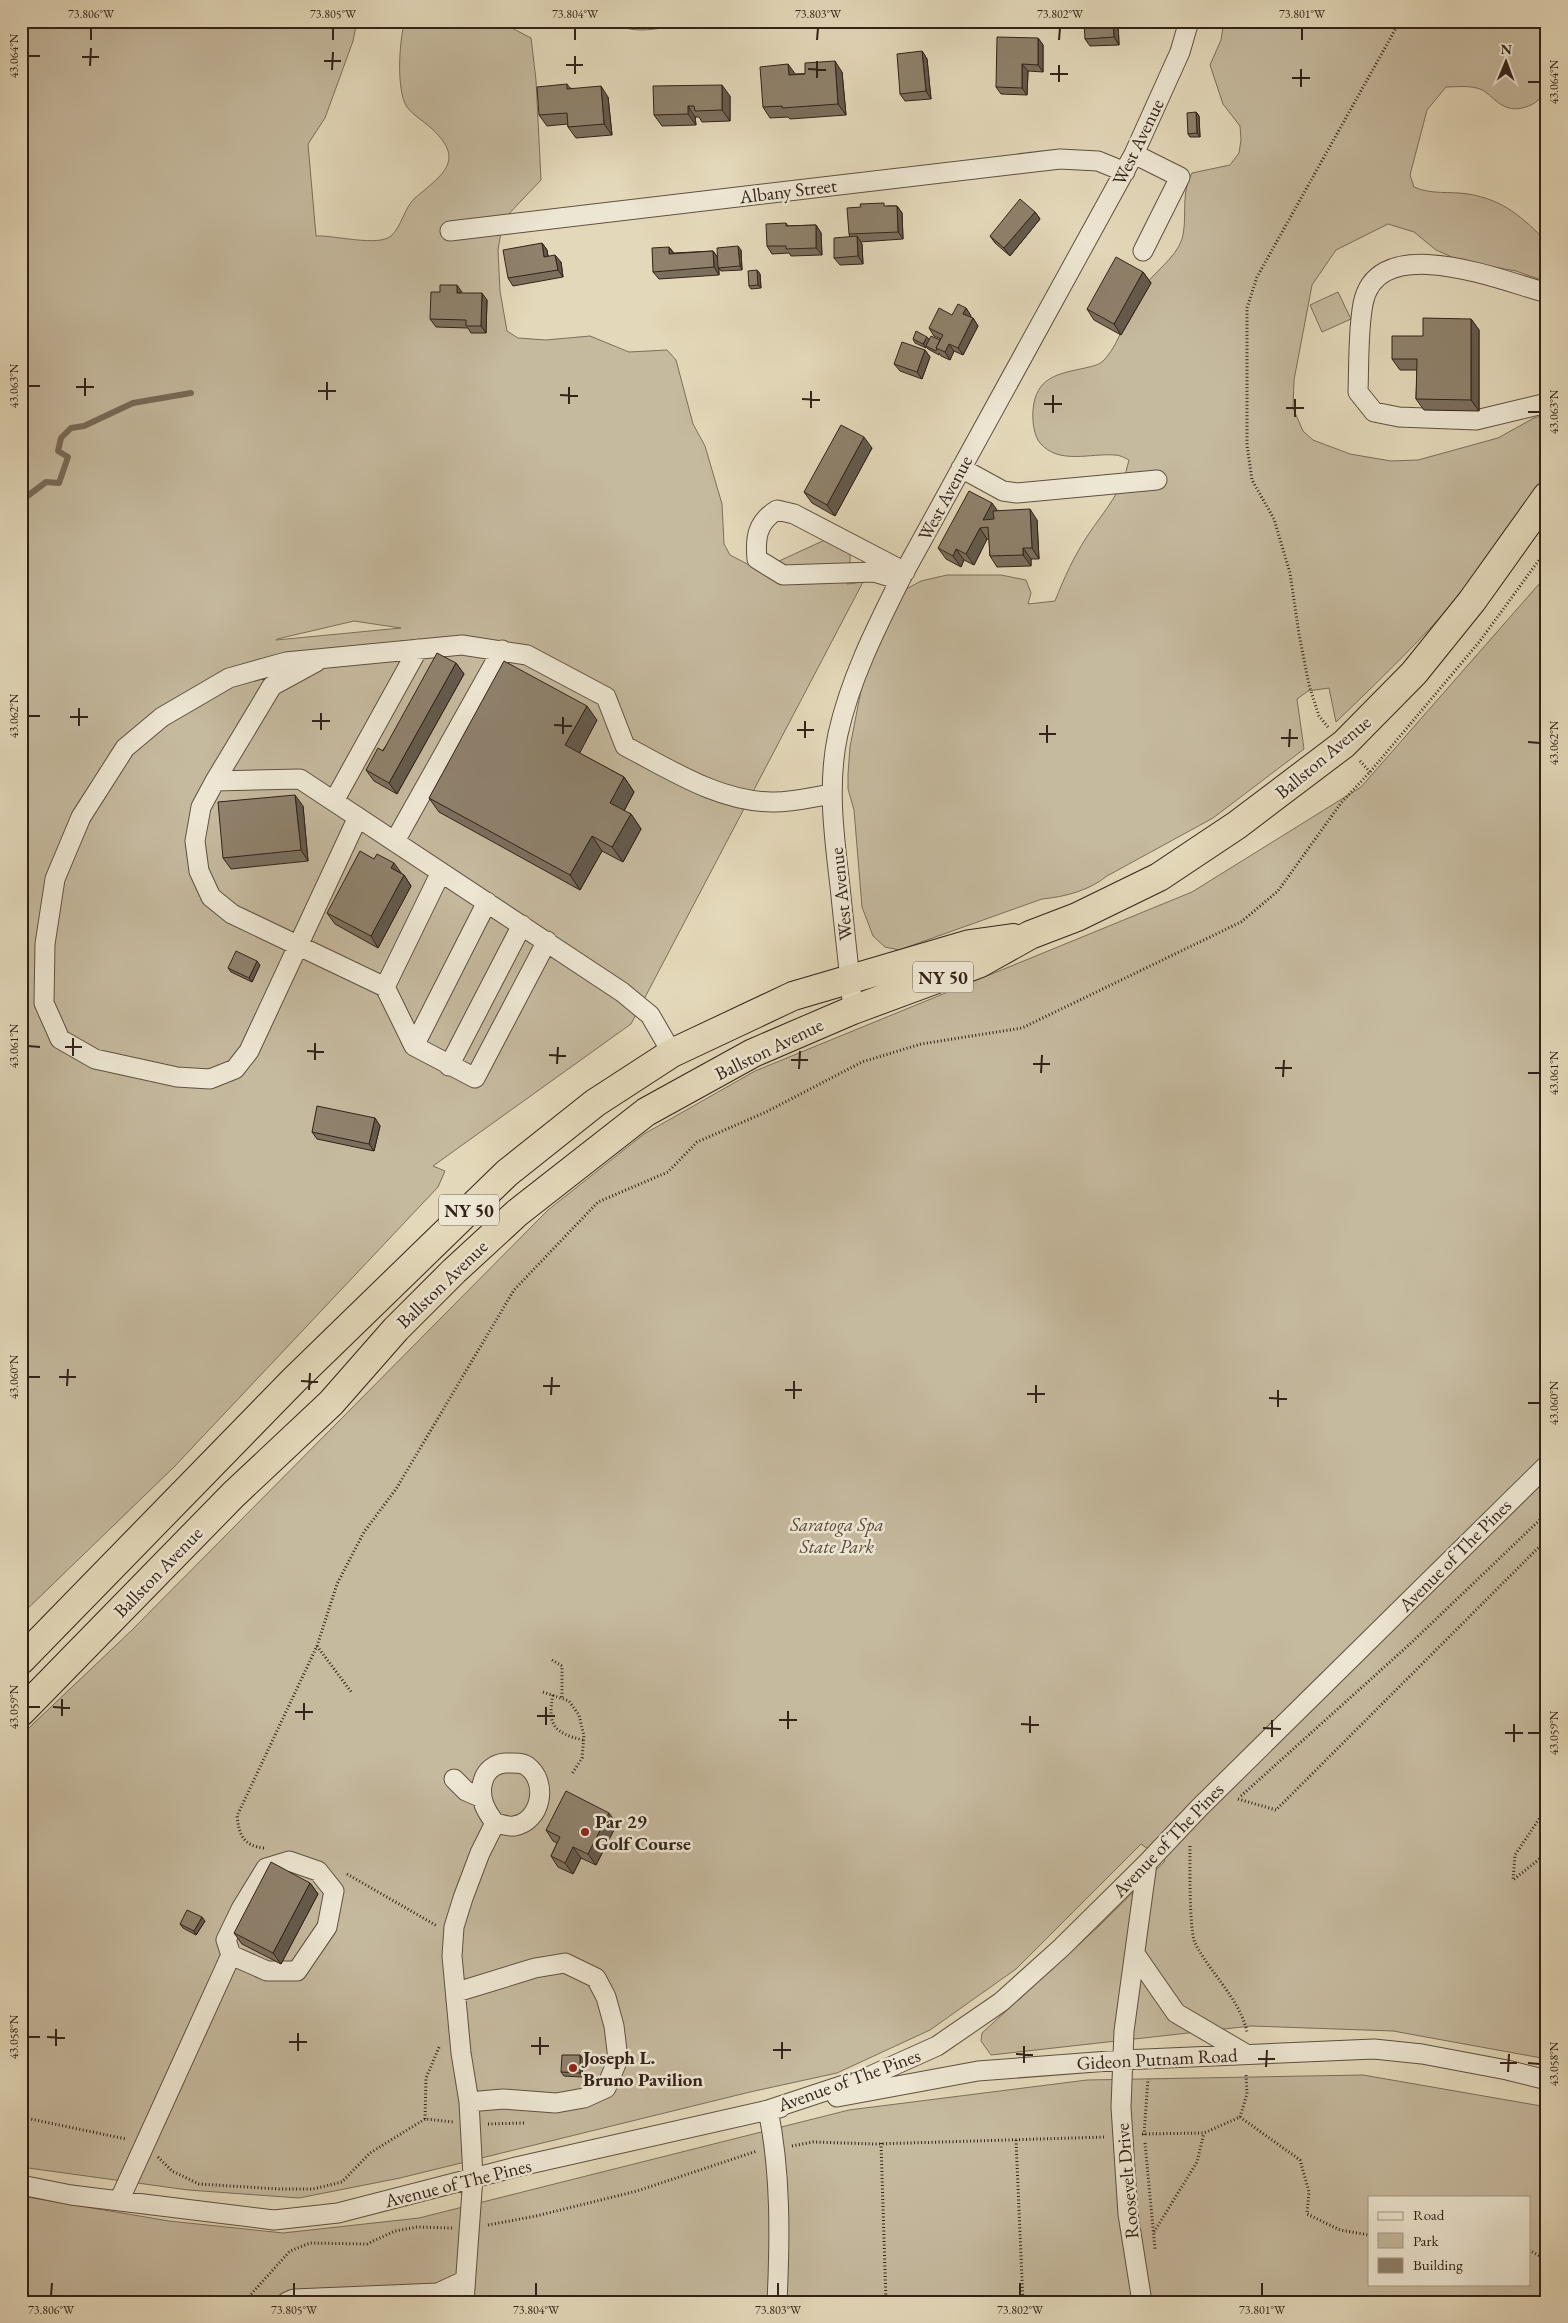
<svg xmlns="http://www.w3.org/2000/svg" width="1568" height="2323" viewBox="0 0 1568 2323" font-family="'EB Garamond',serif">
<style>
.green{fill:#c5b99e;stroke:#7c6e5c;fill-rule:evenodd}
.lines{fill:none;stroke-linecap:round;stroke-linejoin:round}
.stream{stroke:#796a59;stroke-width:6}
.minor-casing{stroke:#5f5041;stroke-width:21}
.highway-casing{stroke:#332219;stroke-width:30}
.path{stroke:#332219;stroke-width:3;stroke-dasharray:1 2.5;stroke-linecap:butt}
.minor{stroke:#ede6d2;stroke-width:19}
.highway{stroke:#e3d8b9;stroke-width:28}
.wall{fill:#7b6f5d;stroke:#332219}
.shaded-wall{fill:#645a4c;stroke:#332219}
.building{fill:#8f816c;stroke:#332219}
.ticks{fill:none;stroke:#332219;stroke-width:2}
.poi-dot{fill:#8f2418;stroke:#ede6d2;stroke-width:2}
.labels{text-anchor:middle;dominant-baseline:central;stroke-width:5;stroke-linejoin:round;paint-order:stroke}
.shield{fill:#ede6d2;stroke:#6b5d50;stroke-width:1}
.shield-label{font-size:18px;font-weight:bold;fill:#332219}
.street-label{font-size:19px;fill:#332219;stroke:#ede6d2}
.park-label{font-size:19px;font-style:italic;fill:#58483a;stroke:#ede6d2}
.poi-label{font-size:19px;font-weight:bold;fill:#332219;stroke:#ede6d2;text-anchor:start}
.neatline{fill:none;stroke:#332219;stroke-width:2}
.ticks-label{font-size:12px;text-anchor:middle;fill:#332219}
</style>
<rect width="100%" height="100%" fill="#e3d8b9"/>
<filter id="stains"><feTurbulence type="fractalNoise" baseFrequency=".004" numOctaves="4"/><feColorMatrix values="0 0 0 0 .2 0 0 0 0 .09 0 0 0 0 .02 0 0 0 .5 -.17"/></filter>
<radialGradient id="worn" r=".72"><stop offset=".6" stop-color="#630" stop-opacity="0"/><stop offset="1" stop-color="#630" stop-opacity=".3"/></radialGradient>
<path class="green" d="M21,21H357L353,41L325,118L308,144L316,236C334,235 378,247 391,236C402,226 404,208 415,198C443,174 467,160 430,127C423,121 413,115 407,107C396,91 399,40 405,21H505L508,26L531,38L536,80L541,180L503,220L498,250L500,291L507,331L518,338L546,340L590,336L629,352L667,350L676,360L693,424L705,446L722,504L724,544L730,555L753,567H766L827,539L850,549V575L847,584L863,582L631,1024L433,1166L445,1171L438,1187L174,1467L21,1615ZM354,621L401,628L276,640L277,639Z
M613,21H696C672,25 633,39 613,21Z
M1224,21H1539C1546,43 1558,93 1531,105C1524,108 1516,110 1509,108C1499,105 1494,99 1487,93C1476,84 1459,87 1446,87L1427,110L1410,175L1414,187C1432,195 1449,191 1468,194C1504,200 1522,217 1547,242V282L1516,271L1461,261L1436,250L1414,232L1388,224L1336,250L1312,285L1294,380L1293,408L1303,431L1313,440L1350,454L1391,461L1418,460L1498,438L1534,418L1547,414V468L1542,475L1547,478C1527,506 1508,535 1487,562C1442,620 1389,671 1336,722L1329,688L1308,691L1297,699L1304,749L1213,818L1107,876C1090,890 1065,897 1042,899L899,950L885,947L873,936L862,907L854,810L848,789V774L850,747L863,680L899,593L921,581L947,575H1001L1026,580L1031,593L1028,604L1055,601C1064,578 1074,556 1088,535C1106,508 1122,493 1129,460C1125,458 1120,455 1115,455C1090,453 1059,465 1040,443C1034,436 1032,420 1033,410C1036,377 1057,374 1085,368C1093,366 1100,365 1105,359C1123,339 1126,310 1142,289C1153,273 1176,258 1182,239C1188,217 1180,194 1192,173L1230,165L1239,153L1241,140L1240,126L1223,104L1210,65L1221,40Z
M1338,292L1351,319L1322,332L1310,305Z
M1547,575V2059L1393,2031L1251,2026L991,2055L981,2041L982,2033L1099,1926L1165,1861L1141,1844L1016,1969L930,2030L837,2073L750,2092L400,2178L299,2198L188,2190L21,2167V1736L33,1724L131,1631L548,1210L644,1134L755,1071L1192,892L1361,787Z
M1363,2075L1547,2107V2302H21V2196L169,2221L283,2233L419,2218L849,2110L1087,2080ZM1369,2197H1529V2284H1369Z"/>
<g class="lines">
<path class="stream" d="M21,501L46,482L59,483L68,457L58,451L61,438L71,428L84,426L133,403L191,393"/>
<defs>
<path id="minor" d="M1134,154L1180,177L1143,251
M450,231L1060,159L1098,161L1125,172
M1547,293C1502,281 1377,229 1363,304C1358,330 1359,365 1358,392L1374,412L1399,417L1476,420L1547,403
M961,468L1003,491L1017,493L1157,480
M900,580L874,572L783,575L757,559C755,538 757,522 777,510L794,514L905,572
M215,781L272,686L316,662
M334,801L418,649
M358,817L249,1051L235,1069L210,1079L177,1077L95,1059L60,1039L44,1003L45,944L55,879L81,817L125,748L162,717L229,678L286,662L462,645L527,655L606,697L625,746C671,770 718,801 771,802C791,803 812,797 832,794
M395,841L502,650
M547,941L475,1078L414,1046L385,987L232,914L211,897L199,871L195,841L201,807L215,781L300,779L622,992L650,1015L672,1053
M385,987L441,872
M853,1010C849,968 844,927 840,886C834,836 827,784 838,734C850,680 875,630 900,580L1134,154L1180,52L1189,21
M414,1046L487,902
M449,1066L522,925
M454,1779L466,1791L482,1798
M1135,1954L1176,2013L1246,2054
M457,1992L535,1968L565,1963L596,1978L606,1997L614,2026L618,2059L606,2088L584,2098L556,2103L503,2099L469,2102
M837,2097L978,2071L1122,2060L1374,2049L1422,2054L1507,2070L1547,2080
M21,2185L71,2195L274,2220L338,2213L516,2167L768,2110L868,2077L937,2046L1001,2002L1061,1948L1147,1863L1199,1808L1547,1465
M119,2201L231,1955L226,1940L241,1909L266,1868L289,1861L318,1871L334,1891L327,1927L297,1971H267L231,1955
M287,2302L294,2299L438,2293L464,2281
M464,2302L473,2177L469,2102L461,2053L452,1956L454,1927L463,1898L480,1853L495,1823C501,1824 509,1827 514,1826C541,1822 549,1782 527,1766C521,1762 512,1763 505,1763C494,1764 486,1771 483,1781C478,1798 486,1811 495,1823
M777,2302C780,2239 781,2172 768,2110L780,2108
M1142,2302L1128,2214L1121,2107L1124,2031L1147,1863"/>
<path id="highway" d="M21,1660L294,1380L507,1173L595,1103L672,1053L793,996L970,944L1013,938
M21,1712L233,1495L331,1403L396,1329L454,1271L517,1213L646,1112L753,1053L853,1010L980,963L1030,935L1077,917L1159,877L1237,825L1344,744L1414,673L1472,601L1547,496"/>
</defs>
<use href="#minor" class="minor-casing"/>
<use href="#highway" class="highway-casing"/>
<path class="path" d="M1328,727L1319,716L1309,685L1299,634L1290,573L1274,519L1252,480L1247,445V308L1257,277L1400,21
M1360,761L1370,772
M317,1646L352,1693
M552,1660L562,1666V1698
M543,1692L569,1701L579,1715L584,1736L582,1758L572,1774
M553,1695C547,1725 554,1733 583,1740
M1241,1796L1411,1643L1547,1513
M1238,1799L1276,1810L1547,1539
M1547,1807L1515,1855L1513,1880L1547,1853
M1190,1846C1190,1864 1189,1930 1195,1943C1210,1973 1240,1999 1247,2032
M264,1848C243,1846 239,1834 237,1816L317,1646L337,1584L364,1532L396,1489L514,1290L598,1202L668,1172L697,1142L766,1112L862,1062L921,1044L1022,1028L1241,922L1278,891L1341,803L1370,772L1480,641L1547,549
M347,1874L437,1926
M21,2117L126,2139
M1240,2117L1247,2094L1246,2074
M425,2119L426,2078L440,2045
M488,2124L525,2123
M1142,2134L1204,2133L1240,2117L1300,2160L1309,2192L1307,2214L1340,2230L1369,2235
M1144,2135L1148,2079
M1016,2140L1023,2302
M881,2143L886,2302
M1145,2143L1155,2249
M792,2146L813,2142L876,2144L1105,2137
M158,2157L172,2171L199,2184L279,2189H313L342,2182L370,2153L425,2119L453,2122
M488,2225L536,2216L637,2191L757,2151
M1154,2232L1197,2162L1204,2133
M1529,2250L1547,2260
M244,2302L290,2251L310,2243L367,2244L395,2231L417,2227L452,2228"/>
<use href="#minor" class="minor"/>
<use href="#highway" class="highway"/>
</g>
<path class="wall" d="M1118,21L1119,45L1090,46L1085,39L1094,22Z
M1038,38L1043,45V72L1028,71L1027,95L1001,94L996,87Z
M922,51L927,59L931,99L905,101L900,94Z
M842,72L846,115L790,119L788,117L770,118L763,107L795,74Z
M567,84L570,88L608,97L612,135L576,138L568,127V124L547,126L539,115Z
M730,96V121L702,122L699,117H695L696,125L662,126L654,115Z
M1196,112L1199,116L1200,137H1190L1188,134Z
M887,206H897L902,213L903,239L860,242L862,244L863,264L840,265L834,258L850,237L849,234Z
M1035,212L1040,219L1010,256L995,243L990,236Z
M786,223L788,226L816,225L821,233L822,255L791,256L789,253L772,254L767,246Z
M542,243L547,250L548,256L561,262L563,277L513,286L508,278Z
M669,247L674,253L713,251L718,258L741,250L742,270L721,271L719,268V275L659,279L653,272Z
M757,270L760,274L761,288L751,289L749,286Z
M1143,272L1151,283L1121,335L1094,320L1087,309Z
M462,293L487,300L486,333H471L468,328L436,327L430,319Z
M966,308L971,316L970,317L973,318L978,326L963,355L954,351L950,360L941,356L939,353V355L928,349L926,347V348L915,343L913,339L940,340L941,339L934,336L929,328L952,315Z
M1471,319L1479,330V411L1424,410L1416,399L1417,370H1400L1392,359L1423,336Z
M925,350L930,357L922,379L900,371L894,364Z
M872,448L835,516L812,503L804,492Z
M998,511L1037,520L1039,559H1031V566L997,567L990,556L989,539H987L974,565L964,560L961,567L946,559L938,548Z
M456,663L464,674L397,794L374,781L366,770Z
M597,720L579,753L624,777L634,792L624,811L631,814L641,829L623,862L602,851L580,890L439,812L429,798Z
M303,806L308,861L231,869L223,858Z
M402,874L404,875L411,886L378,948L335,924L327,913Z
M260,965L252,982L231,972L228,968Z
M375,1118L380,1126L374,1151L317,1139L312,1132Z
M617,1824L596,1865L581,1858L573,1874L558,1867L551,1856L557,1843L553,1841L546,1830Z
M310,1883L318,1894L281,1964L242,1944L234,1933Z
M205,1921L196,1935L183,1928L180,1924Z
M580,2055L583,2059L582,2077L564,2076L561,2072Z"/>
<path class="shaded-wall" d="M1113,21H1118L1119,45L1114,37Z
M1038,38L1043,45V72L1038,65Z
M922,51L927,59L931,99L926,91Z
M835,61L842,72L846,115L838,104Z
M788,64L796,75H789Z
M1022,64L1028,71L1027,95L1022,88Z
M722,85L730,96V121L722,110Z
M601,86L608,97L612,135L604,124Z
M688,106L695,117L696,125L688,114Z
M1196,112L1199,116L1200,137L1197,133Z
M897,206L902,213L903,239L898,232Z
M1035,212L1040,219L1010,256L1004,248Z
M816,225L821,233L822,255L816,248Z
M857,236L862,244L863,264L858,256Z
M542,243L547,250L549,264L544,257Z
M738,246L741,250L742,270L740,266Z
M669,247L674,254H669Z
M713,251L718,258L719,275L714,267Z
M555,255L561,262L563,277L558,270Z
M757,270L760,274L761,288L758,285Z
M1143,272L1151,283L1121,335L1114,324Z
M457,285L462,292L457,293Z
M482,293L487,300L486,333L481,326Z
M966,308L971,316L969,321L963,314Z
M973,318L978,326L963,355L958,348Z
M1471,319L1479,330V411L1471,400Z
M927,337L930,340L926,348L923,344Z
M949,344L954,351L950,360L945,352Z
M925,350L930,357L922,379L917,372Z
M864,437L872,448L835,516L827,505Z
M992,503L1000,514L991,531L983,520Z
M1030,509L1037,520L1039,559L1032,548Z
M980,528L987,539L974,565L966,554Z
M1023,548L1031,559V566L1023,555Z
M956,549L964,560L961,567L953,556Z
M456,663L464,674L397,794L389,783Z
M587,706L597,720L576,760L565,745Z
M624,777L634,792L620,818L610,803Z
M295,795L303,806L308,861L301,850Z
M631,814L641,829L623,862L612,847Z
M592,836L602,851L580,890L570,875Z
M394,863L402,874L391,868Z
M404,875L411,886L378,948L371,936Z
M257,961L260,965L252,982L249,978Z
M375,1118L380,1126L374,1151L369,1144Z
M609,1813L617,1824L596,1865L588,1854Z
M573,1847L581,1858L573,1874L565,1863Z
M310,1883L318,1894L281,1964L273,1953Z
M202,1917L205,1921L196,1935L194,1931Z
M580,2055L583,2059L582,2077L580,2073Z"/>
<path class="building" d="M1094,21H1113L1114,37L1085,39L1084,23L1094,22Z
M997,37L1038,38V65L1022,64V88L996,87Z
M922,51L926,91L900,94L897,54Z
M835,61L838,104L782,108V106L763,107L760,67L788,64L789,75L805,74V63Z
M567,84V89L601,86L604,124L568,127L567,113L539,115L537,87Z
M722,85V110L695,111L694,106H688V114L654,115L653,86Z
M1196,112L1197,133L1188,134L1187,113Z
M1020,199L1035,212L1004,248L990,236Z
M884,203V206H897L898,232L849,234L847,208L861,207L860,204Z
M786,223V226L816,225V248L786,249V246H767L766,224Z
M857,236L858,256L834,258V238Z
M542,243L544,257L555,255L558,270L508,278L503,250Z
M738,246L740,266L718,268L717,248Z
M669,247V254L713,251L714,267L653,272L652,248Z
M1116,257L1143,272L1114,324L1087,309Z
M757,270L758,285L749,286L748,271Z
M440,285H457V293H482L481,326H466V320L430,319L431,292H440Z
M958,304L966,308L963,314L973,318L958,348L949,344L945,352L936,348L943,335L929,328L939,308L952,315Z
M1423,318L1471,319V400L1416,399L1417,359H1392V336H1423Z
M916,331L927,337L923,344L913,339Z
M931,336L940,340L936,348L937,349L936,351L926,346Z
M902,342L925,350L917,372L894,364Z
M841,425L864,437L827,505L804,492Z
M969,491L992,503L983,520L994,519L993,511L1030,509L1032,548H1023V555L990,556L988,527L980,528L966,554L956,549L953,556L938,548Z
M437,653L456,663L389,783L366,770L378,748L383,751Z
M504,661L587,706L565,745L624,777L610,803L631,814L612,847L592,836L570,875L429,798Z
M295,795L301,850L223,858L218,802Z
M360,851L374,859L377,854L394,863L391,868L404,875L371,936L327,913Z
M236,951L257,961L249,978L228,968Z
M317,1106L375,1118L369,1144L312,1132Z
M566,1791L609,1813L588,1854L573,1847L565,1863L551,1856L560,1837L546,1830Z
M271,1862L310,1883L273,1953L234,1933Z
M187,1910L202,1917L194,1931L180,1924Z
M562,2055H580V2073L561,2072Z"/>
<path class="ticks" d="M91,40V28M333,40V28M575,40V28M817,40L818,28M1059,40L1060,28M1302,40V28M28,56H40M82,57H99M324,61H341M566,65H583M90,66L91,48M808,69L826,70M332,70L333,52M575,74V56M1050,74H1068M817,78V61M1292,78H1310M1059,82V65M1528,82H1540M1301,87V69M28,386H40M76,387H94M318,391H336M560,395L578,396M85,396V378M802,399L820,400M327,400V382M569,404V387M1044,404H1062M811,408V391M1286,408H1304M1528,412H1540M1053,413V395M1295,417V399M28,716H40M70,717H88M312,721H330M554,725L572,726M79,726V708M321,730V713M797,730H814M563,734V717M1039,734H1056M805,738V721M1281,738H1298M1528,742L1540,743M1047,743V725M1289,747L1290,729M28,1046L40,1047M65,1047H82M307,1051L324,1052M549,1055L566,1056M73,1056V1038M315,1060V1043M791,1060H808M557,1064L558,1047M1033,1064H1050M1275,1068H1292M799,1069L800,1051M1041,1073L1042,1055M1528,1073H1540M1283,1077L1284,1060M28,1377H40M59,1377H76M301,1381L318,1382M67,1386L68,1369M543,1386H560M309,1390L310,1373M785,1390H802M1027,1394H1045M551,1395L552,1377M1269,1398L1287,1399M794,1399V1381M1036,1403V1385M1528,1403H1540M1278,1407V1390M28,1707H40M53,1707L70,1708M295,1712H313M62,1716V1699M537,1716H555M304,1720V1703M779,1720H797M1021,1724L1039,1725M546,1725V1707M1263,1728L1281,1729M788,1729V1711M1030,1733V1716M1505,1733H1523M1528,1733H1540M1272,1737V1720M1514,1742V1724M28,2037H40M47,2037L65,2038M289,2042H307M56,2046V2029M531,2046H549M773,2050H791M298,2051V2033M1016,2054L1033,2055M540,2055V2037M782,2059V2042M1258,2059H1275M1024,2063V2046M1500,2063H1517M1528,2063L1540,2064M1266,2067L1267,2050M1508,2072L1509,2054M51,2296L52,2283M294,2296V2283M536,2296V2283M778,2296V2283M1020,2296V2283M1262,2296V2283"/>
<g class="poi-dot">
<circle cx="585" cy="1832" r="5"/>
<circle cx="573" cy="2068" r="5"/>
</g>
<g class="labels">
<g class="shield">
<rect x="913" y="961.5" width="60" height="31" rx="4"/>
<rect x="439" y="1194.5" width="60" height="31" rx="4"/>
</g>
<g class="shield-label">
<text x="943" y="977">NY 50</text>
<text x="469" y="1210">NY 50</text>
</g>
<g class="street-label">
<text transform="translate(1138 142) rotate(-64)">West Avenue</text>
<text transform="translate(788 191) rotate(-7)">Albany Street</text>
<text transform="translate(945 498) rotate(-62)">West Avenue</text>
<text transform="translate(1323 757) rotate(-40)">Ballston Avenue</text>
<text transform="translate(841 894) rotate(-96)">West Avenue</text>
<text transform="translate(769 1049) rotate(-26)">Ballston Avenue</text>
<text transform="translate(442 1284) rotate(-44)">Ballston Avenue</text>
<text transform="translate(1455 1555) rotate(-45)">Avenue of The Pines</text>
<text transform="translate(158 1572) rotate(-46)">Ballston Avenue</text>
<text transform="translate(1168 1840) rotate(-46)">Avenue of The Pines</text>
<text transform="translate(1157 2059) rotate(-3)">Gideon Putnam Road</text>
<text transform="translate(849 2080) rotate(-20)">Avenue of The Pines</text>
<text transform="translate(1127 2181) rotate(-95)">Roosevelt Drive</text>
<text transform="translate(458 2183) rotate(-14)">Avenue of The Pines</text>
</g>
<g class="park-label">
<text x="837" y="1524">Saratoga Spa<tspan x="837" dy="22">State Park</tspan></text>
</g>
<g class="poi-label">
<text x="595" y="1821">Par 29<tspan x="595" dy="22">Golf Course</tspan></text>
<text x="583" y="2057">Joseph L.<tspan x="583" dy="22">Bruno Pavilion</tspan></text>
</g>
</g>
<rect width="1568" height="2323" fill="none" stroke="#e3d8b9" stroke-width="55"/>
<rect x="1368" y="2196" width="162" height="90" fill="#ede6d2" stroke="#a39888"/>
<rect x="1378" y="2212" width="25" height="8" fill="#ede6d2" stroke="#a39888"/>
<text x="1413" y="2220" font-size="15" fill="#332219">Road</text>
<rect x="1378" y="2233" width="25" height="15" fill="#c5b99e" stroke="#a39888"/>
<text x="1413" y="2246" font-size="15" fill="#332219">Park</text>
<rect x="1378" y="2258" width="25" height="15" fill="#8f816c" stroke="#a39888"/>
<text x="1413" y="2270" font-size="15" fill="#332219">Building</text>
<g transform="translate(1506 62) rotate(1)" stroke="#ede6d2" stroke-width="4" paint-order="stroke">
<path d="M0-4L9 19L0 12L-9 19Z" fill="#332219"/>
<text y="-8" font-size="14" font-weight="bold" text-anchor="middle" fill="#332219">N</text>
</g>
<rect x="28" y="28" width="1512" height="2268" class="neatline"/>
<g class="ticks-label">
<text x="91" y="18">73.806°W</text>
<text x="333" y="18">73.805°W</text>
<text x="575" y="18">73.804°W</text>
<text x="818" y="18">73.803°W</text>
<text x="1060" y="18">73.802°W</text>
<text x="1302" y="18">73.801°W</text>
<text transform="translate(14 56) rotate(-90)" y="4">43.064°N</text>
<text transform="translate(1554 82) rotate(-90)" y="4">43.064°N</text>
<text transform="translate(14 386) rotate(-90)" y="4">43.063°N</text>
<text transform="translate(1554 412) rotate(-90)" y="4">43.063°N</text>
<text transform="translate(14 716) rotate(-90)" y="4">43.062°N</text>
<text transform="translate(1554 743) rotate(-90)" y="4">43.062°N</text>
<text transform="translate(14 1046) rotate(-90)" y="4">43.061°N</text>
<text transform="translate(1554 1073) rotate(-90)" y="4">43.061°N</text>
<text transform="translate(14 1377) rotate(-90)" y="4">43.060°N</text>
<text transform="translate(1554 1403) rotate(-90)" y="4">43.060°N</text>
<text transform="translate(14 1707) rotate(-90)" y="4">43.059°N</text>
<text transform="translate(1554 1733) rotate(-90)" y="4">43.059°N</text>
<text transform="translate(14 2037) rotate(-90)" y="4">43.058°N</text>
<text transform="translate(1554 2064) rotate(-90)" y="4">43.058°N</text>
<text x="51" y="2314">73.806°W</text>
<text x="294" y="2314">73.805°W</text>
<text x="536" y="2314">73.804°W</text>
<text x="778" y="2314">73.803°W</text>
<text x="1020" y="2314">73.802°W</text>
<text x="1262" y="2314">73.801°W</text>
</g>
<rect width="100%" height="100%" filter="url(#stains)"/>
<rect width="100%" height="100%" fill="url(#worn)"/>
</svg>
